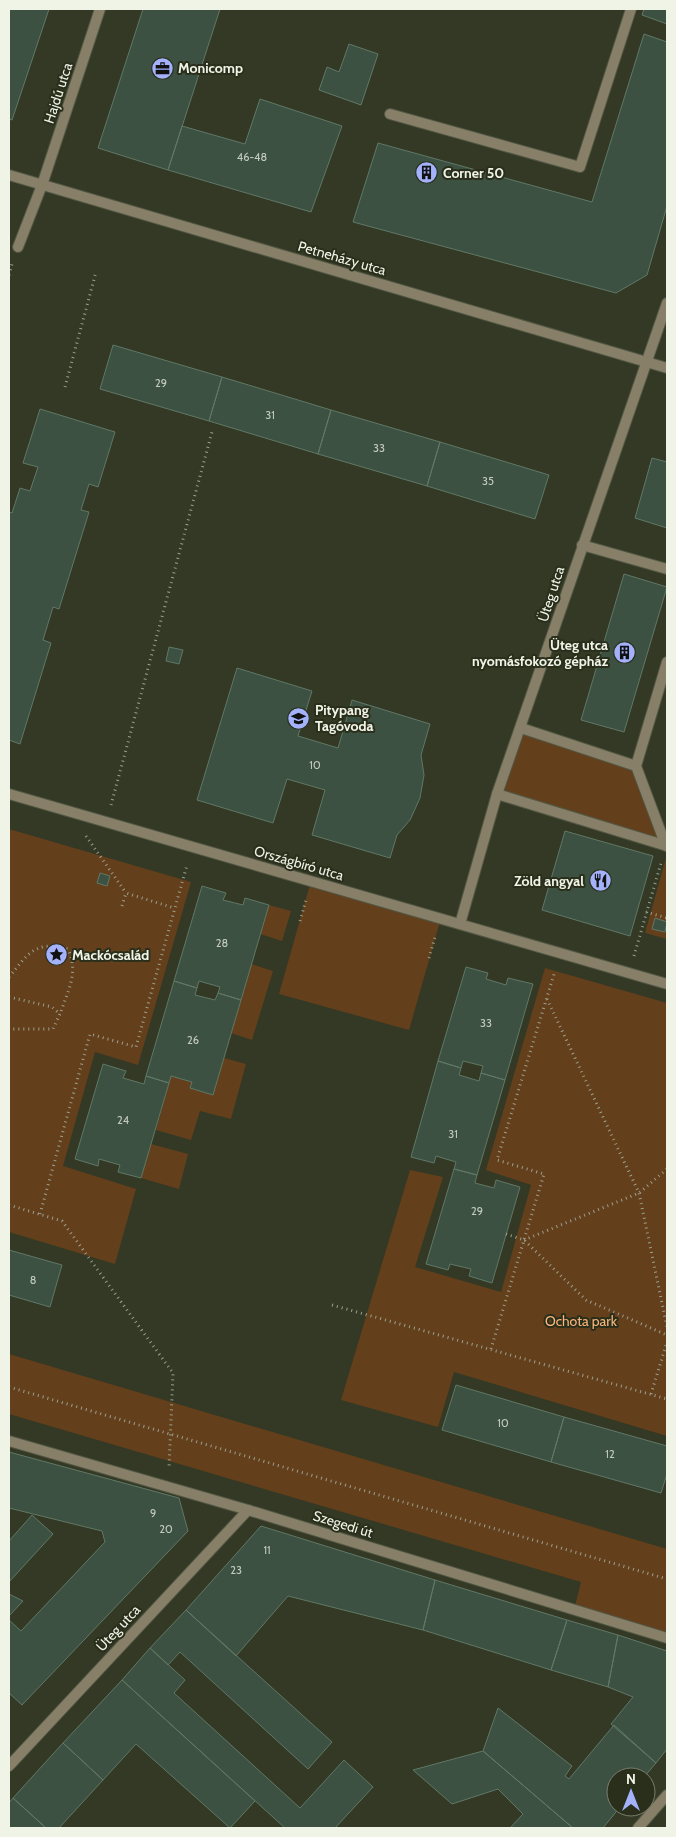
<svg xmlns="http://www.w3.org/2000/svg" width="676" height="1837" viewBox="0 0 676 1837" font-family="Cabin,sans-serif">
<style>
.green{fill:#643f1c}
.building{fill:#3c5141;stroke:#617867}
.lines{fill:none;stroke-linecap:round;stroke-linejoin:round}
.service-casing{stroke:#515743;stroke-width:12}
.pedestrian-casing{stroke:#515743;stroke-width:12}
.minor-casing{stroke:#515743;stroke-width:12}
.tertiary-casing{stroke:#515743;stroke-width:12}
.path{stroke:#9ba08f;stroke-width:3;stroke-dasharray:1 4;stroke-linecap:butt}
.service{stroke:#877f68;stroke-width:10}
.pedestrian{stroke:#877f68;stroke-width:10}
.minor{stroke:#877f68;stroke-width:10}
.tertiary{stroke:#877f68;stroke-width:10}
.labels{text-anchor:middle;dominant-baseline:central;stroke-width:4;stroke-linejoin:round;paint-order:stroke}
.number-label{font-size:11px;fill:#c3cbbe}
.poi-label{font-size:14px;font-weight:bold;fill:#f0f4e7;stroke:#292f1b;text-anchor:start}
.street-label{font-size:14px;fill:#f0f4e7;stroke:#292f1b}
.park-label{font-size:14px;fill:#f9b57a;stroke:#292f1b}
</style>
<rect width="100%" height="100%" fill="#333924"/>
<path class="green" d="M521,728L636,766L666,846L497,794Z
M9,829L191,882L138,1065L95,1052L63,1166L136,1189L115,1264L9,1232Z
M666,858H667V939L645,933Z
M311,881L441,918L409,1030L279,994Z
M269,905L291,911L282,941L260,934Z
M251,964L273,971L252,1040L231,1033Z
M545,968L667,1003V1436L454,1372L438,1427L341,1400L410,1170L443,1177L415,1267L501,1292L531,1185L486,1170Z
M224,1058L246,1064L231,1119L200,1111L191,1140L156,1130L171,1076L192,1082L190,1088L213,1095Z
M151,1144L188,1154L179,1189L141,1178Z
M9,1354L667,1549V1638L574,1610L581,1582L9,1414Z"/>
<path class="building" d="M9,9H49L12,120L9,119Z
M143,9H220L168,170L98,148Z
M644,9H667V24L642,15Z
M644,34L667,42V206L647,275L616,293L353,222L378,143L592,202Z
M349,44L378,54L361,105L319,90L327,67L339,72Z
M260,99L342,126L311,212L168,170L182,126L245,144Z
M113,345L222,377L209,421L100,389Z
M222,377L331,410L318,454L209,421Z
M40,409L115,432L98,487L89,484L81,510L89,512L59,609L53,607L43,640L51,643L20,744L9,740V512L12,513L20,488L30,491L38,467L23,463Z
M331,410L440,442L427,486L318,454Z
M440,442L549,475L535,519L427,486Z
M652,458L667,462V528L635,518Z
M624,574L667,587L624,732L581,720Z
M169,647L183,650L179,664L166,661Z
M237,668L312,691L298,736L338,748L352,700L430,724L421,755L424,775L420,798L410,820L397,835L390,858L312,835L325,790L287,779L273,823L197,800Z
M565,831L653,856L630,936L542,910Z
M100,873L110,876L107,886L97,883Z
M202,886L226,893L223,900L243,905L245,898L269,905L241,1000L218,993L220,987L199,981L197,988L174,981Z
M655,918L667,922L665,932L652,929Z
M466,967L488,973L486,979L506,985L508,978L533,984L505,1080L481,1073L483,1066L463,1061L461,1068L438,1061Z
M174,981L197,988L195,995L215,1000L218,993L241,1000L213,1095L190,1088L192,1082L171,1076L169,1083L146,1076Z
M438,1061L461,1068L459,1075L479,1081L481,1073L505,1080L477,1175L454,1169L456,1162L436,1156L434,1163L411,1157Z
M103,1064L126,1071L123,1078L144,1084L146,1076L169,1083L141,1178L118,1172L120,1165L99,1159L98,1166L75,1159Z
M454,1169L477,1175L475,1183L494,1188L496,1180L520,1187L492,1283L469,1276L471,1269L450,1264L448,1270L426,1264Z
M9,1250L62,1265L50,1307L9,1295Z
M456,1385L564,1417L551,1462L442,1430Z
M564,1417L667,1446V1474L661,1493L551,1462Z
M9,1452L179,1498L188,1531L22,1705L9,1693V1620L21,1631L105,1542L102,1531L9,1508Z
M32,1515L53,1534L9,1582V1541Z
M261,1526L435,1580L423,1630L288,1596L236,1656L186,1610Z
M435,1580L567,1620L551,1670L423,1630Z
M9,1594L23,1601L9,1616Z
M186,1610L332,1742L308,1769L180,1652L168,1665L150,1648Z
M567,1620L618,1635L608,1687L551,1670Z
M618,1635L667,1651V1749L656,1763L611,1724L633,1697L608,1687Z
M150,1648L185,1680L174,1693L300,1808L344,1760L373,1787L335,1828H285L122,1680Z
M122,1680L255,1801L230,1828L136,1744L103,1780L63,1743Z
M498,1708L572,1766L565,1776L569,1779L614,1725L656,1763L644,1777H616V1807H620L603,1828H573L483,1751Z
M63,1743L103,1780L59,1828H46L13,1798Z
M483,1751L573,1828H510L523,1814L498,1789L452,1804L413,1770Z
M13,1798L46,1828H9V1803Z"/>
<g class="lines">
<defs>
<path id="service" d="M390,114L580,167L631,9
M18,247L42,185
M582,545L667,569
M521,728L636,766
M497,794L667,846
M666,846L636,766L667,662"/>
<path id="pedestrian" d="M9,794L667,984"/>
<path id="minor" d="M9,175L667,368
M42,185L100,9
M460,924L497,794L667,303
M9,1766L248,1510
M638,1828L667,1795"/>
<path id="tertiary" d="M9,1441L248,1510L667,1638"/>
</defs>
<use href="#service" class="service-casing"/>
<use href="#pedestrian" class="pedestrian-casing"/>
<use href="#minor" class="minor-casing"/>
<use href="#tertiary" class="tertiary-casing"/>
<path class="path" d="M9,275L12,264
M65,387L96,272
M111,805L212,432
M86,836L126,893
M122,906L126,893L174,908
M646,912L667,918
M300,921L306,900
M634,956L661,863
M429,958L435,937
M9,977C28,954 35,940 68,949C79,972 68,991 60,1014
M9,997L52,1007L60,1014L53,1029H9
M547,999L639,1193L667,1327
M9,1205L62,1221L173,1373L169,1468
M40,1214L90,1034L136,1047L187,865
M506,1234L524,1240L586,1300L667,1335
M524,1240L639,1193L667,1169
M332,1305L667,1399
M491,1349L544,1174L497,1160L555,971
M9,1387L667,1579
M651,1394L667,1342"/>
<use href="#service" class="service"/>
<use href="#pedestrian" class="pedestrian"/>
<use href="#minor" class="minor"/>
<use href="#tertiary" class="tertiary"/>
</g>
<defs>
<symbol id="office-disc" viewBox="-11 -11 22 22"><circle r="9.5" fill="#a4b2fc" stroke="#292f1b"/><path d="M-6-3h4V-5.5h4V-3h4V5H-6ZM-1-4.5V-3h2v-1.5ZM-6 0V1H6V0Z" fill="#111"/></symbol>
<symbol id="building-disc" viewBox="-11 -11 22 22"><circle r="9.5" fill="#a4b2fc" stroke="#292f1b"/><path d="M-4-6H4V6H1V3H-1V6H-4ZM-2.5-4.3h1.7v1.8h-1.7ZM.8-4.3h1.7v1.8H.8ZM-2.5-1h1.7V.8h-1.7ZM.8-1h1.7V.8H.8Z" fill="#111"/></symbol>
<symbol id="school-disc" viewBox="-11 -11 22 22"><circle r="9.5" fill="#a4b2fc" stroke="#292f1b"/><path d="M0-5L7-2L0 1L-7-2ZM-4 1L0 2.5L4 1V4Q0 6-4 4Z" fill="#111"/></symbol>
<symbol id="restaurant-disc" viewBox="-11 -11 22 22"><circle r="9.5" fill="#a4b2fc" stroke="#292f1b"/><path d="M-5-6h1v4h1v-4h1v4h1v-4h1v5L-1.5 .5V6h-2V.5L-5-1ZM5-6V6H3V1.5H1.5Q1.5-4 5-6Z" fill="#111"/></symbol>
<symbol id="sight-disc" viewBox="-11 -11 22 22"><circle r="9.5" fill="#a4b2fc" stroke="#292f1b"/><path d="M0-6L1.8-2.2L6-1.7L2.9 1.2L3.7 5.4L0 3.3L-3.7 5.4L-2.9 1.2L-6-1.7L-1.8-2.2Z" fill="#111"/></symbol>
</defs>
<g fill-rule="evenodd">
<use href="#office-disc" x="150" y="56" width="25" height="25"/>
<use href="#building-disc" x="414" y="160" width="25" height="25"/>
<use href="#building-disc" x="612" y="640" width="25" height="25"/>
<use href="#school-disc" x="286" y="706" width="25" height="25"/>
<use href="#restaurant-disc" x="588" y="868" width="25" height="25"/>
<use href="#sight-disc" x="44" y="942" width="25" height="25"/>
</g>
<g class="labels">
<g class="number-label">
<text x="252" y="157">46-48</text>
<text x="161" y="383">29</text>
<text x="270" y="415">31</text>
<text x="379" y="448">33</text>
<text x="488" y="481">35</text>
<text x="315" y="765">10</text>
<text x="222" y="943">28</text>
<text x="486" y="1023">33</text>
<text x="193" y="1040">26</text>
<text x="123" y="1120">24</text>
<text x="453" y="1134">31</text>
<text x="477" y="1211">29</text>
<text x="33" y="1280">8</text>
<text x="503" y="1423">10</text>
<text x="610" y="1454">12</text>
<text x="153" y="1513">9</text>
<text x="166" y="1529">20</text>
<text x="267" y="1550">11</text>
<text x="236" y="1570">23</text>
</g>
<g class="poi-label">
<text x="178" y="68">Monicomp</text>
<text x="443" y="173">Corner 50</text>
<text x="608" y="645" text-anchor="end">Üteg utca<tspan x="608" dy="16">nyomásfokozó gépház</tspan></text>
<text x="315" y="710">Pitypang<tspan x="315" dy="16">Tagóvoda</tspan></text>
<text x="584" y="881" text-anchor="end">Zöld angyal</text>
<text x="72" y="955">Mackócsalád</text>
</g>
<g class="street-label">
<text transform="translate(58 93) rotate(-72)">Hajdú utca</text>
<text transform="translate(342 258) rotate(16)">Petneházy utca</text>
<text transform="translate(551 594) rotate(-72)">Üteg utca</text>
<text transform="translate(299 863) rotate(16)">Országbíró utca</text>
<text transform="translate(343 1524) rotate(17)">Szegedi út</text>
<text transform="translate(118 1628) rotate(-47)">Üteg utca</text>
</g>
<g class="park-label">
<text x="581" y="1321">Ochota park</text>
</g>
</g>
<rect width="676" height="1837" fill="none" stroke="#f0f4e7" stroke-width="20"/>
<g transform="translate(631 1792)"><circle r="24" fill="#292f1b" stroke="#797e6d"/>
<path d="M0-4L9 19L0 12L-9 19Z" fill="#a4b2fc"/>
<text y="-8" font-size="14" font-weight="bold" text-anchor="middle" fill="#f0f4e7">N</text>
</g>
</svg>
